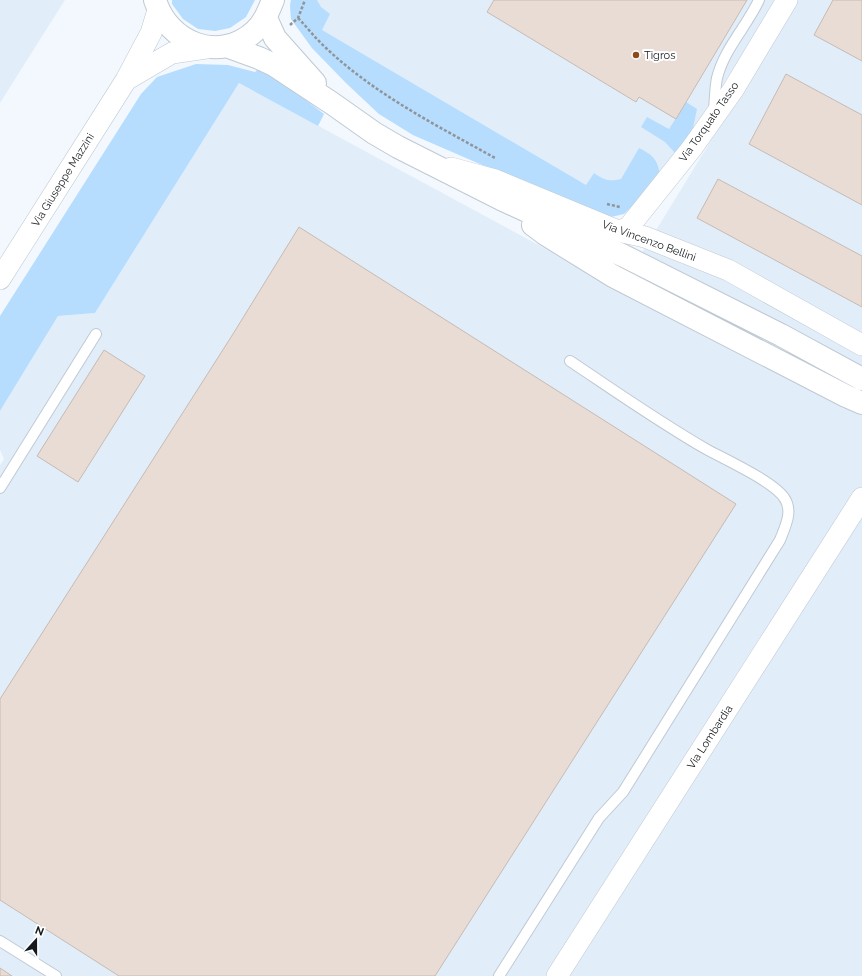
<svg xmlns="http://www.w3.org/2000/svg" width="862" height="976" viewBox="0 0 862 976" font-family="Raleway,sans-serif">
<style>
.built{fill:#e1eefa}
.green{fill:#b6ddfe}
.building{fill:#e9dcd5;stroke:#c6bab3}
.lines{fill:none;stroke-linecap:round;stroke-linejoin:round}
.lane-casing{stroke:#bfc9d2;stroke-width:12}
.street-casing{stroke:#bfc9d2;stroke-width:22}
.secondary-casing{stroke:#bfc9d2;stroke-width:24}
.path{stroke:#8f9499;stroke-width:2.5;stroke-dasharray:3 2;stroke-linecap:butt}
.lane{stroke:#fff;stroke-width:10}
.street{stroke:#fff;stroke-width:21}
.secondary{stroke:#fff;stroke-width:22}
.poi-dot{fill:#8d4b1a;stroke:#fff;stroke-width:1.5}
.labels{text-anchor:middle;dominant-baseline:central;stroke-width:4;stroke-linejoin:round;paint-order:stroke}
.poi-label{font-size:11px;fill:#161a1d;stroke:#fff;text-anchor:start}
.street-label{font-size:11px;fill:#161a1d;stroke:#fff}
</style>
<rect width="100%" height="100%" fill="#f2f8fe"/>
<path class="built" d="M0,0H65L0,103Z
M291,0H777L692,133L624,214L503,174L413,135L379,114L346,83L312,48L291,19L290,5Z
M797,0H862V976H0V465L4,459L0,450V411L58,316L95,313L239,83L620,289Z"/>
<path class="green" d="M172,0H255L246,17L230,28L215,31L198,29L183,19L172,4Z
M291,0H317L321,7L330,14L322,30L586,185L594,173C604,180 609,182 621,179L639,148C653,155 657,159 660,174L643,196L624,214L611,217L503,174L413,135L379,114L346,83L312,48L291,19L290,5Z
M196,64L228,65L255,72L261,66L324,114L318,126L239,83L95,313L58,316L0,411V316L141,94L157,77Z
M686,102L697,109L692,133L676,154L665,142L641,127L647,117L669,129Z"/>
<path class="building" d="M494,0H747L676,119L639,97L636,102L487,12Z
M833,0H862V61L814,35Z
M786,74L862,115V205L749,144Z
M718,179L862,256V307L697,218Z
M299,227L736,504L435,976H119L0,900V699L233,334Z
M104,350L145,376L78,482L37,456Z
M0,968L12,976H0Z"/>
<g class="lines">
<defs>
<path id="lane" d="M714,109C715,99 715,88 717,78C724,49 747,26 759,0
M0,488L96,334
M0,941L56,976
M499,976L599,818L623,792L780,540C785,527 793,512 785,499C775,482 724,459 706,449C659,422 615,391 570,361"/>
<path id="street" d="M126,80L172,53L213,47
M451,168L495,180L618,231L645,237L728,270L862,345
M618,231L628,228L692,148L733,90L787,0
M0,279L126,80L151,33L158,10
M557,976L862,498"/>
<path id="secondary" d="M155,0C168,43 219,64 255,31C264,23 268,12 273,0
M266,18L275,38L315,83
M226,46L259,58L274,65L333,104L374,133L398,147L501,199L624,256L781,335L862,379
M533,225L545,234L613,276L846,396L862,403"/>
</defs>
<use href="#lane" class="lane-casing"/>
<use href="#street" class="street-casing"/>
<use href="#secondary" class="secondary-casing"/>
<path class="path" d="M298,18C307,27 315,38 325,47C374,94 436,125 495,158
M290,25L298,18L305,0
M607,204L620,207"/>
<use href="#lane" class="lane"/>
<use href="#street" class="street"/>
<use href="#secondary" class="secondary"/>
</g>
<circle class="poi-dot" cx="636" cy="55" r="4"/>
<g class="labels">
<g class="poi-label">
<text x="644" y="55">Tigros</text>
</g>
<g class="street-label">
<text transform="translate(709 122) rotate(-55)">Via Torquato Tasso</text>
<text transform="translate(63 180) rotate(-58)">Via Giuseppe Mazzini</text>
<text transform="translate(649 241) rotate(20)">Via Vincenzo Bellini</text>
<text transform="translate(710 737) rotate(-57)">Via Lombardia</text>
</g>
</g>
<g transform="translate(36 940) rotate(21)" stroke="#ffffff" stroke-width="3" paint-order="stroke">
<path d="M0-3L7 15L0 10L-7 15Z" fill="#161a1d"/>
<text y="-6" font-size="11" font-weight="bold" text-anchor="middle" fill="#161a1d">N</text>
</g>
</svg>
